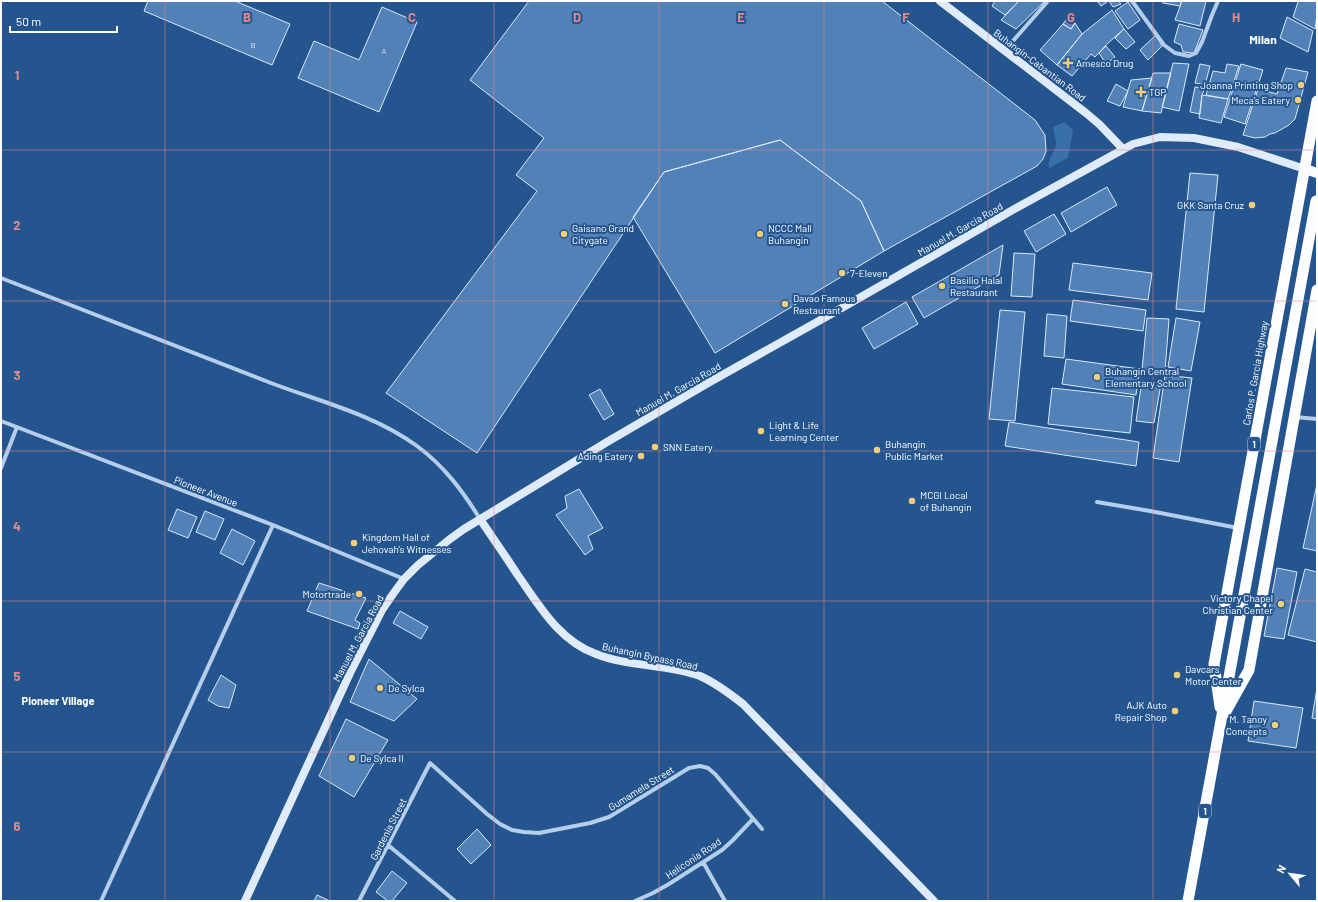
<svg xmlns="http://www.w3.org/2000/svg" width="1318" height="902" viewBox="0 0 1318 902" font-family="Barlow,sans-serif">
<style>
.green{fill:#396faa}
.building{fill:#5181b6;stroke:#d9e8f8}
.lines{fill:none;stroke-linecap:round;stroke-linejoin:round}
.minor{stroke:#b4ceeb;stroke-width:4}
.secondary{stroke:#e0ebf9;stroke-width:8}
.primary{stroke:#f9fbff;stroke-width:10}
.trunk{stroke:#fcfdff;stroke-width:11}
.grid{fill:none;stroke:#e88989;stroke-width:1;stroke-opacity:0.55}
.poi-dot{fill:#f5cf78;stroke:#25558e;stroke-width:1.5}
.labels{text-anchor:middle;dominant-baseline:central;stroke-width:4;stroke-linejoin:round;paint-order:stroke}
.number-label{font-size:8px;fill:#d4e0ed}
.shield{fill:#25558e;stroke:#beccdd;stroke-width:1}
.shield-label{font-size:9px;font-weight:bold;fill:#fff}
.poi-label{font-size:10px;fill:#fff;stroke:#25558e;text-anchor:start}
.street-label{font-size:10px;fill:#fff;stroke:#25558e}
.neighbourhood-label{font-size:11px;font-weight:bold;fill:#fff;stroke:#25558e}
.quarter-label{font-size:12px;font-weight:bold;fill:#fff;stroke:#25558e}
.grid-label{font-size:13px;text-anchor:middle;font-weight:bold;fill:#e88989;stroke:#25558e;stroke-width:4;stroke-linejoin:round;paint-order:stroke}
</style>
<rect width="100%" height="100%" fill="#25558e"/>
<path class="green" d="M1064,122L1073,130L1068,158L1049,168C1047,159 1055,153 1056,143C1056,139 1054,132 1053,127Z"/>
<path class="building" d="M148,1H235L290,24L272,65L144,11Z
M529,1H882L1035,120L1045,135L1046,151L1043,159L1037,166L884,251L861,201L780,140L664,172L477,453L386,393L537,191L516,175L544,138L470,80Z
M995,1H1019L1005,15L992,6Z
M1019,1H1045L1016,29L1001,20Z
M1097,1H1106L1107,2L1101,6Z
M1109,1H1119L1121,4L1113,7Z
M1162,1H1182L1180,6L1163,3Z
M1182,1H1206L1200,26L1175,20Z
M1297,1H1317V15L1315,29L1293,17L1298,2Z
M1128,2L1140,20L1128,29L1115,11Z
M382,7L417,22L379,112L298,78L314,41L359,60Z
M1112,10L1124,29L1107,44L1095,57L1091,54L1072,76L1057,65L1082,34Z
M1070,15L1075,23L1071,29L1063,24Z
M1287,17L1313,31L1308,52L1280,38Z
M1075,23L1082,34L1057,65L1040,50L1063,24L1071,29Z
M1179,24L1203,30L1194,53L1183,52L1181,45L1174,42Z
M1124,29L1135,42L1126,49L1115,38Z
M1156,35L1162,46L1148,60L1140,50Z
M1106,46L1115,57L1106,64L1099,53Z
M1173,63L1189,64L1179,111L1162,107Z
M1200,64L1210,66L1205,85L1195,83Z
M1227,64L1239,66L1228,99L1206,95L1213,71L1225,73Z
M1241,64L1263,70L1245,124L1224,117Z
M1286,68L1308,72L1295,119L1289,125L1275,133L1270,134L1265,137L1255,138L1243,135L1258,89L1277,94Z
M1153,73H1171L1161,113L1142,111Z
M1152,78L1142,111L1123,107L1131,80Z
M1116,84L1128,91L1120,106L1107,101Z
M1195,87L1205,88L1202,95L1200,114L1190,112Z
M1202,95L1228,99L1221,123L1199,118Z
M780,140L861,201L884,251L715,353L633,217L664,172Z
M1190,173L1218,175L1204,312L1176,309Z
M1107,187L1117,205L1071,232L1061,213Z
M1054,214L1066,234L1036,252L1024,231Z
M1003,245L999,275L924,318L912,297Z
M1014,253L1035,254L1032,297L1011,296Z
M1073,263L1152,273L1148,300L1069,290Z
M1073,300L1146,310L1143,331L1070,321Z
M906,302L918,324L874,349L862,328Z
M1000,310L1025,312L1015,421L989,419Z
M1047,314L1067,316L1064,358L1044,356Z
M1147,318L1169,319L1165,372L1142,370Z
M1176,318L1200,322L1191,371L1168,367Z
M1066,359L1140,369L1136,395L1062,384Z
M1165,375L1192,378L1179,462L1153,458Z
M1142,381L1161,384L1154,423L1136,421Z
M1052,388L1134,397L1130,433L1048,424Z
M600,389L614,414L604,420L589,395Z
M1009,422L1139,442L1136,466L1005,446Z
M1317,484V551L1303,548Z
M579,489L603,528L588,536L593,549L585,555L556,515L567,508L565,496Z
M177,509L197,517L188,538L168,530Z
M205,511L224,519L215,540L196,532Z
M232,529L255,541L243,565L220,553Z
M1277,568L1297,572L1284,639L1264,636Z
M1305,569L1317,572V642L1288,635Z
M319,583L366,598L355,620L360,623L358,629L307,611Z
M400,611L428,627L421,639L393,623Z
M369,659L417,699L394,721L350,702Z
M221,675L236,685L229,708L218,706L208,700Z
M1317,688V719L1312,718Z
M1254,701L1303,708L1296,748L1248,741Z
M346,719L388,740L354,797L319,776Z
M477,829L491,845L471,864L457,849Z
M392,871L407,883L392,901H388L376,892Z
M317,895L330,901H314Z"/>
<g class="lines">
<path class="minor" d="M1132,1L1164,45L1175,53L1189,56L1196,53L1202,42L1212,15L1218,1
M1005,50L1048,1
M1,278C91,313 181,348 271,383C321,402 373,414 417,446C444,466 462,490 480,519
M1295,417L1317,419
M1,421L273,525L404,579
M1,468L17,427
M1097,502L1150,511L1238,528
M388,845L455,901
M703,862L725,901
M101,901L273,525
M359,901L430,763L487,814L500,824L512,830L524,832L539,833L590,823L609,817L689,768L700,766L708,768L715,774L762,829
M635,901L653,893L669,884L722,850L732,841L753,819"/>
<path class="secondary" d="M940,1L1086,113L1099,124L1123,149
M480,519C492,537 505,555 517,574C539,605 559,641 596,654C629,667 667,664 700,676C716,683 729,693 743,704L934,901
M245,901L350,673L382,610L393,594L404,579L418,565L450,539L464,529L607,442L708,383L833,313L1018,207L1133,144L1160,137L1194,138L1238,147L1305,169"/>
<path class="primary" d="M1305,169L1317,173"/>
<path class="trunk" d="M1220,707L1214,664L1317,101
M1225,713L1249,670L1317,290
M1188,901L1316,201"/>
</g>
<path class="grid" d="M165,1V901M330,1V901M494,1V901M659,1V901M824,1V901M988,1V901M1153,1V901M1,150H1317M1,301H1317M1,451H1317M1,601H1317M1,752H1317"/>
<g class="poi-dot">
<path d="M1066 57h4v4h4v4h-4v4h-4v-4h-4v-4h4z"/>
<circle cx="1301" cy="85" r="4"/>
<path d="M1139 86h4v4h4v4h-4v4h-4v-4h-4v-4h4z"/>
<circle cx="1298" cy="100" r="4"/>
<circle cx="1252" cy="205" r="4"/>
<circle cx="564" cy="234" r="4"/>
<circle cx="760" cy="234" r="4"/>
<circle cx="842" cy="273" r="4"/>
<circle cx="942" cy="286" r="4"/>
<circle cx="785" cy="304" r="4"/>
<circle cx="1097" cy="377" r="4"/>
<circle cx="761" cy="431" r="4"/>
<circle cx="655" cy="447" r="4"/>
<circle cx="877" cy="450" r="4"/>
<circle cx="641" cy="456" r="4"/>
<circle cx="912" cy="501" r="4"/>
<circle cx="354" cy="543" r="4"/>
<circle cx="359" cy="594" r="4"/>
<circle cx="1281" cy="604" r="4"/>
<circle cx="1177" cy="675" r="4"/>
<circle cx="380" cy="688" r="4"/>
<circle cx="1175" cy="711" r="4"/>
<circle cx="1275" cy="725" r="4"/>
<circle cx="352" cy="758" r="4"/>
</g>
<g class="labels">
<g class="number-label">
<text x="253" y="45">B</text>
<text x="384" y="51">A</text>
</g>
<g class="shield">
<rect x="1248" y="437" width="12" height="14" rx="3"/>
<rect x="1199" y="804" width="12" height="14" rx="3"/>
</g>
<g class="shield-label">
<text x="1254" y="444">1</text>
<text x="1205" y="811">1</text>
</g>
<g class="poi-label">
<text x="1076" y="63">Amesco Drug</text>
<text x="1293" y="85" text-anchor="end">Joanna Printing Shop</text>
<text x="1149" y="92">TGP</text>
<text x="1290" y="100" text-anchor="end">Meca's Eatery</text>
<text x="1244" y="205" text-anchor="end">GKK Santa Cruz</text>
<text x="572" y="228">Gaisano Grand<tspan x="572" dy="12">Citygate</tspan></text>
<text x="768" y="228">NCCC Mall<tspan x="768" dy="12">Buhangin</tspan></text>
<text x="850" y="273">7-Eleven</text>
<text x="950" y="280">Basilio Halal<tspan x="950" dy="12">Restaurant</tspan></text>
<text x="793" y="298">Davao Famous<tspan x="793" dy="12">Restaurant</tspan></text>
<text x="1105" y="371">Buhangin Central<tspan x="1105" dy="12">Elementary School</tspan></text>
<text x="769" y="425">Light &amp; Life<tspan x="769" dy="12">Learning Center</tspan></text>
<text x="885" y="444">Buhangin<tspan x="885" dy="12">Public Market</tspan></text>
<text x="663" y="447">SNN Eatery</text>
<text x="633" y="456" text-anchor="end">Ading Eatery</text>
<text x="920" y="495">MCGI Local<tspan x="920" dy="12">of Buhangin</tspan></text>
<text x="362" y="537">Kingdom Hall of<tspan x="362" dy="12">Jehovah's Witnesses</tspan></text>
<text x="351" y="594" text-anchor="end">Motortrade</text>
<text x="1273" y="598" text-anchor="end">Victory Chapel<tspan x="1273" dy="12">Christian Center</tspan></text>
<text x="1185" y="669">Davcars<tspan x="1185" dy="12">Motor Center</tspan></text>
<text x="388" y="688">De Sylca</text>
<text x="1167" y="705" text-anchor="end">AJK Auto<tspan x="1167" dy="12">Repair Shop</tspan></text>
<text x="1267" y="719" text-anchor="end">M. Tanoy<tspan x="1267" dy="12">Concepts</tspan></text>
<text x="360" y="758">De Sylca II</text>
</g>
<g class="street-label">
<text transform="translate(1040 65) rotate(37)">Buhangin-Cabantian Road</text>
<text transform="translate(960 229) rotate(-30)">Manuel M. Garcia Road</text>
<text transform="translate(1255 373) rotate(-80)">Carlos P. Garcia Highway</text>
<text transform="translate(678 389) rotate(-30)">Manuel M. Garcia Road</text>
<text transform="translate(206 491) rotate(21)">Pioneer Avenue</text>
<text transform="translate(358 638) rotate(-62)">Manuel M. Garcia Road</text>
<text transform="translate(650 656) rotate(12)">Buhangin Bypass Road</text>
<text transform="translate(641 788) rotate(-32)">Gumamela Street</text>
<text transform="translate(388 829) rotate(-63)">Gardenia Street</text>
<text transform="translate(693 858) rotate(-34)">Heliconia Road</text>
</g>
<g class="neighbourhood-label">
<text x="58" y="700">Pioneer Village</text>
</g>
<g class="quarter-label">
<text x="1263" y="39">Milan</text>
</g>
</g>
<g class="grid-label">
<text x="247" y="22">B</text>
<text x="412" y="22">C</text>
<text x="577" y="22">D</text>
<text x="741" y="22">E</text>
<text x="906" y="22">F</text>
<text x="1071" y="22">G</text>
<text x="1236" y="22">H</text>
<text x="17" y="80">1</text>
<text x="17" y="230">2</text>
<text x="17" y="380">3</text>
<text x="17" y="531">4</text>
<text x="17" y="681">5</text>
<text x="17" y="831">6</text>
</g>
<rect width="1318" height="902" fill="none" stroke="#ffffff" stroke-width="4"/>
<g transform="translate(1290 874) rotate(299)" stroke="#25558e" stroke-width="3" paint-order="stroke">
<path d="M0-3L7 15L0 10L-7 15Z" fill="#ffffff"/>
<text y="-6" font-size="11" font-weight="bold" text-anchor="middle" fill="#ffffff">N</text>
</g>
<path d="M10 26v6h107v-6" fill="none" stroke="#ffffff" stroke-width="2"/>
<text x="16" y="26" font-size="12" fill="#ffffff" stroke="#25558e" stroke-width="3" paint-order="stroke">50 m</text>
</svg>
